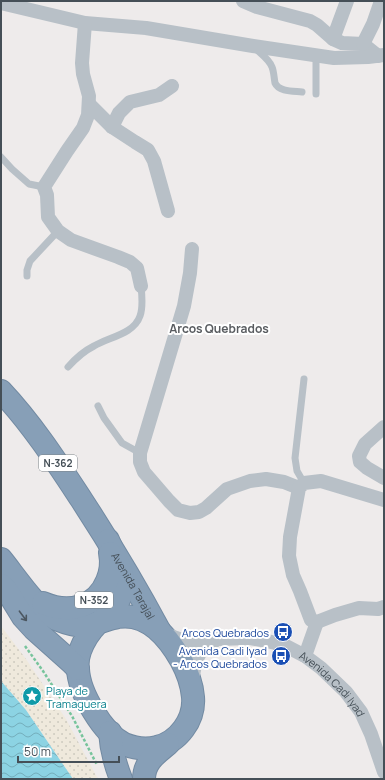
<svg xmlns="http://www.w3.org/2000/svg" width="385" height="780" viewBox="0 0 385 780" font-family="Manrope,sans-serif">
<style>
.sand{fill:url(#sand-dots)}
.water{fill:url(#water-waves)}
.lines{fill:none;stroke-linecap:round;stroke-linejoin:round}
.highway-casing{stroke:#728aa2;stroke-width:24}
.path{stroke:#77c49c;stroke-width:2.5;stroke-dasharray:3 2;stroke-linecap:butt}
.lane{stroke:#b8c0c7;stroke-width:7}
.street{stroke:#b8c0c7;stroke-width:14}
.highway{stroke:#879fb7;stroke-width:22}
.oneway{stroke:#4c5761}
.labels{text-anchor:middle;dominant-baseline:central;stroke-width:4;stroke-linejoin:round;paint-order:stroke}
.shield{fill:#fff;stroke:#7d8489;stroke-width:1}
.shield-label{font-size:10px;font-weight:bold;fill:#454f57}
.street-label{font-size:11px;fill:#454f57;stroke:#fff}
.transit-label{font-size:11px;fill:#164399;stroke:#fff;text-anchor:end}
.culture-label{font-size:11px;fill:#0d838f;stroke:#fff;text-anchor:start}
.neighbourhood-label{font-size:12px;font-weight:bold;fill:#595c60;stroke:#fff}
</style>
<defs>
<pattern id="sand-dots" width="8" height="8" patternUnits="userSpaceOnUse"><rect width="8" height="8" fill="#efe9dc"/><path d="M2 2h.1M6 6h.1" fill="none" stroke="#cecabf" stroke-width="1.8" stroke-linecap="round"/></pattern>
<pattern id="water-waves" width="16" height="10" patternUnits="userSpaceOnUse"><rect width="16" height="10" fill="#8cd3e3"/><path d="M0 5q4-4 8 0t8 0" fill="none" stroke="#74aebb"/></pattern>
</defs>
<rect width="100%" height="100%" fill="#eeebeb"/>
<path class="sand" d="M1,626L26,659L66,719L98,779H73L26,710L1,681Z"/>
<path class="water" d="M1,681L26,710L73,779H1Z"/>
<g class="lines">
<defs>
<g id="highway">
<path id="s2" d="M1,391C32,424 56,461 81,499C109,542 135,585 159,630"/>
<path d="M1,559C15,576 37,610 56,619C66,623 78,627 89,626C92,625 94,624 97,623C104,621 111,618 118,617C148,612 168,637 181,660C187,671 192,685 193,697C195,720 178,742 157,747C146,750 134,748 124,744C103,733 79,693 78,669C77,663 78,657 80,651C84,640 90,631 98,623C102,619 106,617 110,613C116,608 122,595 123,586C124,572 113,553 108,540"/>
<path d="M1,585L7,591L23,617L34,629L71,662L78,669"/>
<path d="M43,603C68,614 96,608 107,581C111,572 112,563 110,553"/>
<path d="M110,732C111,749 115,764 121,779"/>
<path d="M144,779C144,762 156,754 168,744"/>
</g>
</defs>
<use href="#highway" class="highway-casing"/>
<path class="path" d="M25,646L43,671L72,716L97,765"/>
<path class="lane" d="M255,48C261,54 269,59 272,67C274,72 274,78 275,83C279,92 294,91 302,92
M316,55V94
M1,157L12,169L29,184L44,187
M27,276V270L30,261L58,231
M68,367C76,358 84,351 94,346C109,337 134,334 140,316C143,308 142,295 141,286
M304,379L295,458L297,471L304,483
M98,406L104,418L122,443L140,453"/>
<g class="street">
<path d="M243,1L257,7L310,21L317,25L333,39L342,43L363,44L378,56"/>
<path d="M1,3L85,23L146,28L253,46L334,58L368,57L384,55"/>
<path d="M85,23L82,63L83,74L89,96L88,115L83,128L67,151L44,187L47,195L48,217L58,231L71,240L118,257L130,262L137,268L141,286"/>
<path d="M333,39L347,1"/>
<path d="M363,44L373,24L381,1"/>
<path d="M89,104L112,127L135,142L148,150L154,161L168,211"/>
<path d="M112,127L119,113L130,102L159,95L172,86"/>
<path d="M192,249L190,273L184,306L140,453V462L144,472L169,501L178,510L190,513L199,512L206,508L227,489L250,481L266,479L284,482L299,488"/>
<path d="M384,427L365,444L359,456L360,462L367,468L384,478"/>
<path d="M384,500L321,481L304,483L299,488L290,537L289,556L293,575L300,591L311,620L317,622L335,615L359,608L378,609L384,607"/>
<path id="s1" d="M164,634L185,641L198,642L219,639L250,638L282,644L305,656L321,668L346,692L361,712L371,734L384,772"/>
<path d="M305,656L317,622"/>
<path d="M192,682C194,670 195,656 205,647C208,645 212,643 216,640"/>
</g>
<use href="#highway" class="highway"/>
</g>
<defs><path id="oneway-shaft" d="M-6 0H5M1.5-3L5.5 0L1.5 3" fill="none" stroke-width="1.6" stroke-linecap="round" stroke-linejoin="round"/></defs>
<use class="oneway" href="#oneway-shaft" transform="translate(23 616) rotate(53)"/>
<defs>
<symbol id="bus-disc" viewBox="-11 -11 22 22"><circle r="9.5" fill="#1a4fb4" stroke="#fff"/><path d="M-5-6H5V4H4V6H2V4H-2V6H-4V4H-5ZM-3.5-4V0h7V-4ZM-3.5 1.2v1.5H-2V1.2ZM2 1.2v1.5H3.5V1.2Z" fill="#fff"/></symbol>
<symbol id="sight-disc" viewBox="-11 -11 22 22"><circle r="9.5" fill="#0f9aa8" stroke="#fff"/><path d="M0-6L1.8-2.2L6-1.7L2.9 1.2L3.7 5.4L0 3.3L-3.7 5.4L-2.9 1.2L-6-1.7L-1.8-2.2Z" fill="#fff"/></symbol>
</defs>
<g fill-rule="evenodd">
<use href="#bus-disc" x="272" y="621" width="22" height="22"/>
<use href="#bus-disc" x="270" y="645" width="22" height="22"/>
<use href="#sight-disc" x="21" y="685" width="22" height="22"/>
</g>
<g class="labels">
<g class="shield">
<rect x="39" y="455" width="38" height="16" rx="3"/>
<rect x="75" y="592" width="38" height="16" rx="3"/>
</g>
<g class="shield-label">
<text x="58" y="463">N-362</text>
<text x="94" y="600">N-352</text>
</g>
<g class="street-label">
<text stroke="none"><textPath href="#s2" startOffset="236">Avenida Tarajal</textPath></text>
<text stroke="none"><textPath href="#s1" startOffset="185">Avenida Cadi Iyad</textPath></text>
</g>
<g class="transit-label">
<text x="269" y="632">Arcos Quebrados</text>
<text x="267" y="650">Avenida Cadi Iyad<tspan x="267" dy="13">- Arcos Quebrados</tspan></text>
</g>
<g class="culture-label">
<text x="46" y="690">Playa de<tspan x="46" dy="13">Tramaguera</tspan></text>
</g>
<g class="neighbourhood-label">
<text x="219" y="328">Arcos Quebrados</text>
</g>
</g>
<rect width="385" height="780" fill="none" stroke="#454f57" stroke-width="4"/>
<path d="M18 756v6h101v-6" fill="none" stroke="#454f57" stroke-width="2"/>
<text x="24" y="756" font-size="12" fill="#454f57" stroke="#ffffff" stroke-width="3" paint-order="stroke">50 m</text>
</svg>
